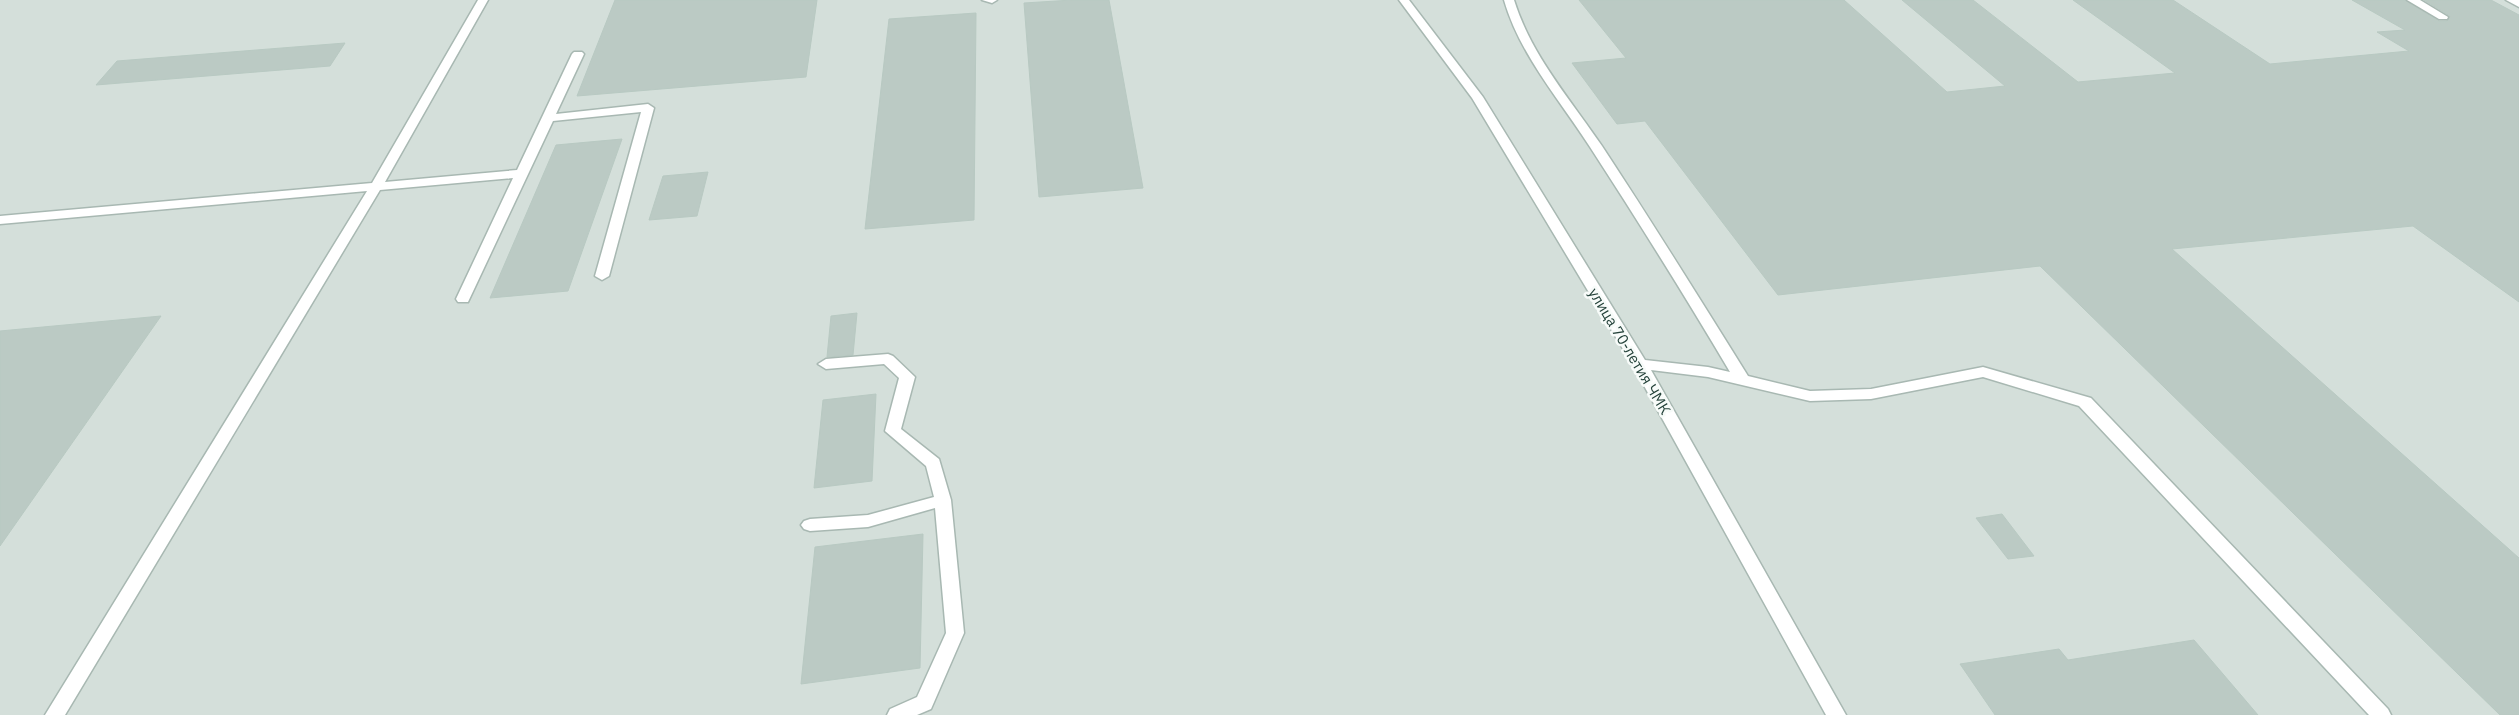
<svg xmlns="http://www.w3.org/2000/svg" width="2519" height="715" viewBox="0 0 2519 715" font-family="'IBM Plex Sans',sans-serif">
<style>
.built{fill:#d4dfda}
.building{fill:#bbcac4;stroke:#b8c9c2}
.lines{fill:none;stroke-linecap:round;stroke-linejoin:round}
.minor-casing{stroke:#a8b8b2;stroke-width:3}
.minor{fill:#fff;fill-rule:evenodd}
.labels{text-anchor:middle;dominant-baseline:central;stroke-width:5;stroke-linejoin:round;paint-order:stroke}
.street-label{font-size:15px;fill:#24423a;stroke:#f7fbf9}
</style>
<rect width="100%" height="100%" fill="#e6efeb"/>
<path class="built" d="M0,0H2519V715H0Z"/>
<path class="building" d="M615,0H817L806,77L577,96Z
M1072,0H1109L1143,188L1039,197L1024,3Z
M1579,0H1844L1947,92L2005,86L1902,0H1973L2078,82L2175,73L2073,0H2173L2270,64L2409,51L2377,32L2405,30L2352,0H2405L2439,21H2447L2450,16L2424,0H2491L2519,15V302L2413,226L2172,249L2519,558V715H2500L2040,266L1778,295L1645,121L1617,124L1572,63L1626,58Z
M976,13L974,220L865,229L889,19Z
M345,43L330,66L96,85L117,61Z
M622,139L568,291L490,298L556,145Z
M708,172L697,216L649,220L663,176Z
M857,313L853,355L827,357L831,316Z
M161,316L0,546V331Z
M876,394L872,481L814,488L823,400Z
M2002,514L2034,556L2008,559L1976,518Z
M923,534L920,668L801,684L815,547Z
M2194,640L2258,715H1995L1960,664L2059,649L2068,660Z"/>
<g class="lines">
<defs>
<path id="minor" d="M478,0H488L385,182L517,170L572,54L574,52H582L584,54L556,114L648,104L654,108L609,276L602,280L595,276L641,112L553,121L468,302H458L456,299L513,178L380,190L65,715H45L367,191L0,224V216L372,183Z
M982,0H997L992,3Z
M1399,0H1409L1483,97L1645,360L1708,367L1730,372C1685,296 1638,221 1590,147C1559,99 1520,55 1504,0H1514C1531,55 1570,99 1602,146C1652,222 1700,299 1748,376L1810,391L1871,389L1983,367L2091,398L2388,709L2391,715H2369L2079,406L1983,377L1871,399L1810,401L1708,377L1651,370L1846,715H1826L1632,364L1472,98Z
M2407,0H2420L2448,17L2447,19H2439Z
M2506,0H2519V7Z
M888,354L893,356L915,377L901,429L939,459L951,500L964,633L931,709L917,715H887L890,709L917,697L946,633L935,508L868,527L810,531L804,529L801,525L804,521L810,519L868,515L934,497L926,466L885,431L899,378L884,364L826,369L818,364L826,359Z"/>
</defs>
<use href="#minor" class="minor-casing"/>
<use href="#minor" class="minor"/>
</g>
<g class="labels">
<g class="street-label">
<text transform="translate(1630 351) rotate(59)">улица 70-летия ЧМК</text>
</g>
</g>
</svg>
